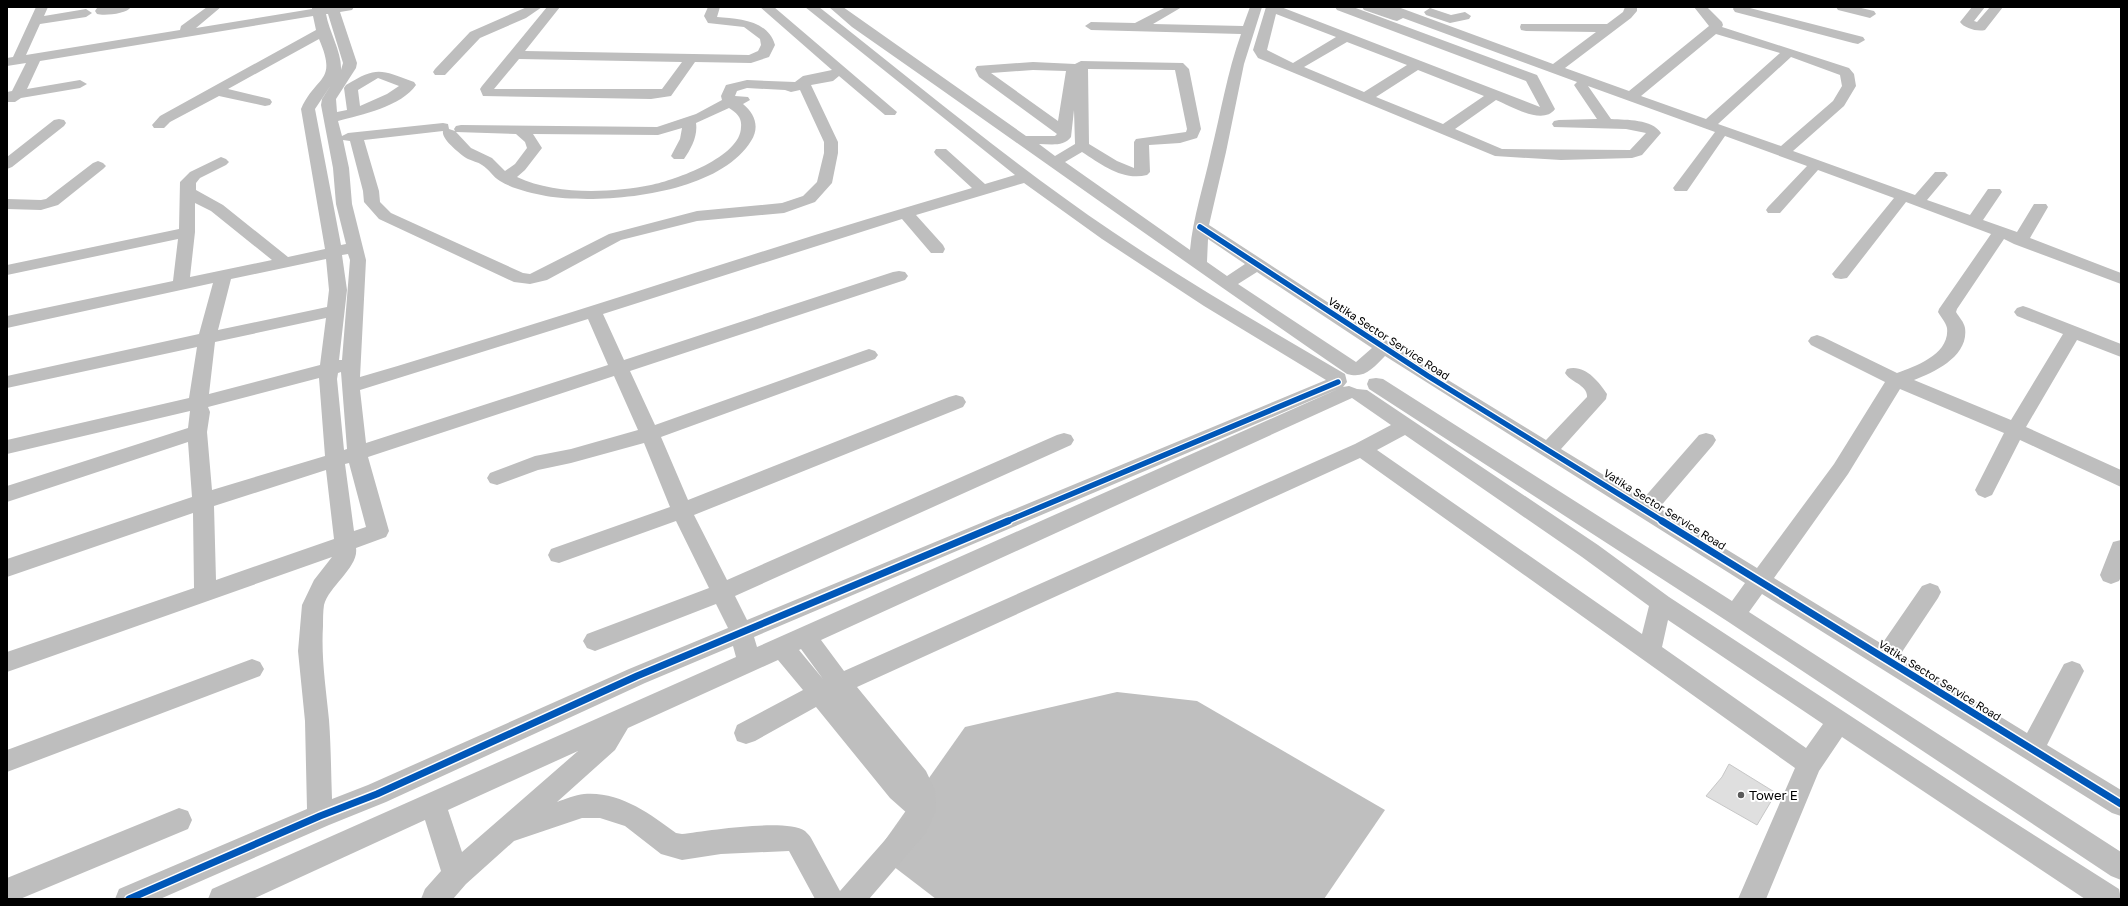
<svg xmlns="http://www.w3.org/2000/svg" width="2128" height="906" viewBox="0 0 2128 906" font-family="'Golos Text',sans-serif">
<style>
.water{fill:#bfbfbf}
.building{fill:#dfdfdf;stroke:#c7c7c7}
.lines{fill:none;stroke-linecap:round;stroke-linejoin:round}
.minor{fill:#bebebe;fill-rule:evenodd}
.cycleway-far1-casing{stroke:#fff;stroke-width:8}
.cycleway-casing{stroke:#fff;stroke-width:10}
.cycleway-far1{stroke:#0057b8;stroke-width:5.5}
.cycleway{stroke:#0057b8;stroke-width:7}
.poi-dot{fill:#595959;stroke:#fff;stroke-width:1.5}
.labels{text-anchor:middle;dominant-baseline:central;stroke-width:4;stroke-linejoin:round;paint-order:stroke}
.street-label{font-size:11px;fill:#000;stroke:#fff}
.near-poi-label{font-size:13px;fill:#000;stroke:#fff;text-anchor:start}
</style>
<rect width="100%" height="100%" fill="#fff"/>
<path class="water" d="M1117,692L1197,701L1385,810L1324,899H936L876,853L965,727Z"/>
<path class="building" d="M1729,764L1776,793L1757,825L1706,796L1722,777Z"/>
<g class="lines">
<path class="minor" d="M36,7H48L44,16L86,9L92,13L86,17L40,24L26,55L180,30L181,26L207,7H221L196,28L312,9V7H354L352,10L340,12L357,63L356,68L336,99L337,112L347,110L344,88L346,85C378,66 380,70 414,82L416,85C402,106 361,115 338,121L342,136L348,133L443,123L448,124L449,129L455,131L454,129L456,126L461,125L657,127L696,114L722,100L721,96L726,85L747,80L795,82L803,76L832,70L760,7H774L897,112L895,115H885L839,76L833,81L811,85L838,142V153L832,183L815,202L784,213L697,221L621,240L547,280L530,284L514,282L379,219L364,202L363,191L350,141L343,140L349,168L352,204L366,260L360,377C565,317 767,247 972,188L936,155L934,152L936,149H946L985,184L1015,175L805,7H819C916,83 1011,163 1113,232C1188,283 1267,328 1345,374L1347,382L1343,387L1349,386L1357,389L1367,390L1598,545L1669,597L1979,800L2119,889L2121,899H2085L1842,737L1819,771L1766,899H1738L1795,768L1360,458L857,687L926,771L935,790L936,802L935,813L926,833L869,899H815L789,851L721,854L682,860L661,854L625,826L600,818H582L514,841L466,884L453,899H421L425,889L441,871L425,820L253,899H208L212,889L736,657L733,646L645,683L386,802L329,825L160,899H115L119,889L307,809L305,721L298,651L302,605L314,580L332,557L7,672V652L194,588L193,513L7,577V559L192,497L188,442L7,502V486L188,428L190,411L7,454V440L189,398L197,347L7,388V376L199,334L213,283L7,328V316L173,281L178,239L7,275V265L179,229L180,182L190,172L221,157L226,159L229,162L226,165L200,178L196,183V190L223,205L288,257L325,249L301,109C316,75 338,83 319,39L228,89L270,99L272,102L270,105L265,106L219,96L170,122L164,128H154L152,125L160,116L316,30L313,16L40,61L27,89L80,80L87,84L80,88L21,98L15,102H7V92L12,91L26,63L7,66V58L13,57ZM326,14H328L343,63L341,70C342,52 329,32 326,14ZM378,78L399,86L387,94L360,106L358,90ZM331,85L322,99L321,105L333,168L336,204L346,244L341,245L315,109ZM747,88L785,90L791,92L800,90L824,142V153L817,182L803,196L782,203L697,211L609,234L530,274L523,273L391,213L380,202L379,191L364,140L443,131C441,139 461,155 468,159C472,161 478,162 482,165C489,169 493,177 500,181C513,189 531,193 546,196C602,205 718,195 751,141C760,127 755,114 743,104L750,100L748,97L735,96L737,91ZM729,108C737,113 742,118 741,127C741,157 675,180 651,185C610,193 555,195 517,177L525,170L542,148L533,134L658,135L682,128L680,139L671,156L674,159H684C691,149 698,136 696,123ZM456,132L516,134L525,142L527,148L515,164L505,171L492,158L471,148ZM1024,183L1102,239L1204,306L1326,380L747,620L735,596L1071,445L1074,440L1071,435L1064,433L1057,435L727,580L694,515L963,407L966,402L963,397L956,395L949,397L688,500L661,437L875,359L878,355L875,351L869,349L863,351L655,425L630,371L905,280L908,276L905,272L899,271L893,272L624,360L603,314L902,219L931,253H943L945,249L943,245L916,215ZM195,203L211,211L272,260L190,277L195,232ZM348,254L350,260L342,360H339L347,290L342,255ZM326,259L329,290L327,307L218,330L231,279ZM326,318L320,365L209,394L215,342ZM588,319L608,365L366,443L360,390ZM341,372L347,449L344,450L337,379L338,373ZM614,376L638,430L571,449L535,456L490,473L487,478L490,483L497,485L538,470L571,463L644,443L670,507L551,549L548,555L551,561L559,563L676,521L709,588L587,634L583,641L587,648L595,651L716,604L728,628L629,669L368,785L332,799C331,773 331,746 329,720C326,688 321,658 323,626C323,620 323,611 324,605C329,586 359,567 356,548L386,537L389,531L368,457ZM319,378L325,456L212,490L207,432L210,412L208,407ZM1338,389L757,647L754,637ZM1352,398L1391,425L1355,444L844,671L821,640ZM1405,435L1582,557L1649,606L1642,634L1377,450ZM349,463L366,527L354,531L345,464ZM326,470L334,539L216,580L214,506ZM1668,620L1823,724L1806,748L1662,647ZM801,649L823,679L799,650ZM778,660L803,690L737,725L734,733L737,741L746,744L755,741L816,707L890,798L908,814L840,891L811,838C810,836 807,833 805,831C786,818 706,831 682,834L676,833C649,813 619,791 584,794C575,795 565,799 557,802L615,750L628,728ZM578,751L462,852L448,810Z
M102,7H131C127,14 104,16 97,14L95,11L97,8Z
M527,7H542L526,18L480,38L445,75H435L433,72L435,69L470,32Z
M547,7H560L525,51L749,55L758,51L761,45L760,39L744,27L708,23L704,16L708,7H720L717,17C739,19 768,20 775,45L769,57L751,63L695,62L671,96L651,99L483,96L480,89L482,86ZM519,59L682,62L662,89H494Z
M829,7H843L1026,136H1055L1057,134L979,77L975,69L977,66L1033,62L1075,64L1081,61L1183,63L1189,69L1201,129L1197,138L1180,143L1149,145L1150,172L1147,175C1123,181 1102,165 1082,152L1065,162L1190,250C1193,217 1204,185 1211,152C1221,112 1227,73 1241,34L1091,30L1085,26L1091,22L1135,23L1166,7H1182L1153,24L1243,26L1250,7H1262L1244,64L1226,152L1209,225L1435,372L1546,440L1587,397C1588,385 1570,382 1565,373L1567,369C1585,364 1598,381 1607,394L1606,399L1561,449L1643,499L1699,435L1706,433L1713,435L1716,440L1713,445L1659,508L1757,568L1834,464L1885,382L1811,345L1808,341L1811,337L1817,335L1823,337L1897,373C1916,366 1950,354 1947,328C1946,323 1941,317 1938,312L1939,309L1991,234L1906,202L1847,278L1841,279L1835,278L1832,274L1894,198L1818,170L1780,213H1768L1766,210L1768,207L1807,166L1725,136L1687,191H1675L1673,188L1715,132L1588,86L1611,119C1627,120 1652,119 1661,133L1642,155L1632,158L1561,160L1495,156L1258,58L1253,50L1266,7H1281L1540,107L1526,81L1337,10L1335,7H1353L1537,75L1555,109C1543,126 1511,106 1496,100L1455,129L1502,149L1630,150L1646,133L1626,129L1554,127L1552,124L1554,121L1559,120L1597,119L1574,85L1577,82L1403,18L1397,21L1393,20L1364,10L1362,7H1398L1553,64L1596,32L1526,31L1521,30L1520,27L1521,24H1607L1623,12L1625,7H1637V11L1631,18L1565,68L1629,91L1709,26L1694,7H1707L1722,22L1723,25L1722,27L1849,68L1854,74L1856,86L1844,106L1793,151L1915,195L1935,172H1945L1948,175L1927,200L1970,215L1988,189H2000L2002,192L1983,220L2017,232L2034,204H2046L2048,207L2030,238L2121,273V284L2014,244L2004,239L1957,309L1956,312C1959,317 1964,322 1965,328C1969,356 1935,372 1914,380L2011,420L2063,334L2017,316L2014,312L2017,308L2023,306L2029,308L2121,344V357L2077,340L2026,427L2121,470V487L2020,440L1992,495L1985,498L1978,495L1975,490L2004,433L1900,389L1848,474L1774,578L1882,644L1922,586L1930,583L1938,586L1941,592L1938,598L1900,655L2027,733L2064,664L2072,661L2080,664L2084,671L2047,745L2121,790V816L2112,813L1762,594L1749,612L2121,852V880L2111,876L1727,621L1369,389L1367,384L1369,379L1376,378L1383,379L1732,601L1745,583L1385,356C1373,368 1365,379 1347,374C1181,260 1018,143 852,27ZM1276,14L1336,37L1293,63L1267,50ZM1716,34L1780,53L1706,119L1641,96ZM1347,42L1407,65L1364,92L1304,67ZM1791,57L1840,75L1842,86L1833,101L1781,146L1718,124ZM1088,69L1175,70L1187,129L1186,132L1136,139L1134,142V168L1117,161L1089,144ZM1033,70L1066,71L1058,121L991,73ZM1418,70L1484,96L1443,124L1376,97ZM1074,110L1075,144L1055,156L1039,144C1050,144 1064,147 1071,137ZM1208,239L1245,264L1227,276L1207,262ZM1257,272L1372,348L1356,362L1238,284Z
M1734,7H1746L1863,37L1865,40L1858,44L1853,43L1735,12L1733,9Z
M1836,7H1857L1874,11L1876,14L1870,18L1838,10Z
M1972,7H1985L1974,21L1977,22L1990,7H2003L1985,30C1977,32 1964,28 1960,22Z
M1430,8L1451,15L1465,12L1471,16L1469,19L1450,23L1426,15L1424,12Z
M59,119L64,120L66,123L64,126L12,167L7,169V157L54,120Z
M98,161L103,163L106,166L103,169L58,205L41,210L7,209V199L41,200L46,199L93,163Z
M2121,540V577L2119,581L2111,584L2103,581L2100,575L2113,542Z
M252,659L260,662L264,669L260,676L7,772V750Z
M179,808L188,811L192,820L188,829L20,899H7V878Z"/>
<defs>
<path id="cycleway-far1" d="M1200,227L1428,376L1664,522
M1005,522L1338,382"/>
<path id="cycleway" d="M1662,521L2121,804
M129,899L320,816L377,794L637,676L1008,521"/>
</defs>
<use href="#cycleway-far1" class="cycleway-far1-casing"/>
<use href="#cycleway" class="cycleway-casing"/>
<use href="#cycleway-far1" class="cycleway-far1"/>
<use href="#cycleway" class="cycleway"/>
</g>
<circle class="poi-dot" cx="1741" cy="795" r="4"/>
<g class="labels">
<g class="street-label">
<text transform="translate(1389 338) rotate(33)">Vatika Sector Service Road</text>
<text transform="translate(1665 509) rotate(32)">Vatika Sector Service Road</text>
<text transform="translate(1940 680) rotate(32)">Vatika Sector Service Road</text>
</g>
<g class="near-poi-label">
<text x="1749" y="795">Tower E</text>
</g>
</g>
<rect width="2128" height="906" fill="none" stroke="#000000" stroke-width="16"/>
</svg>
